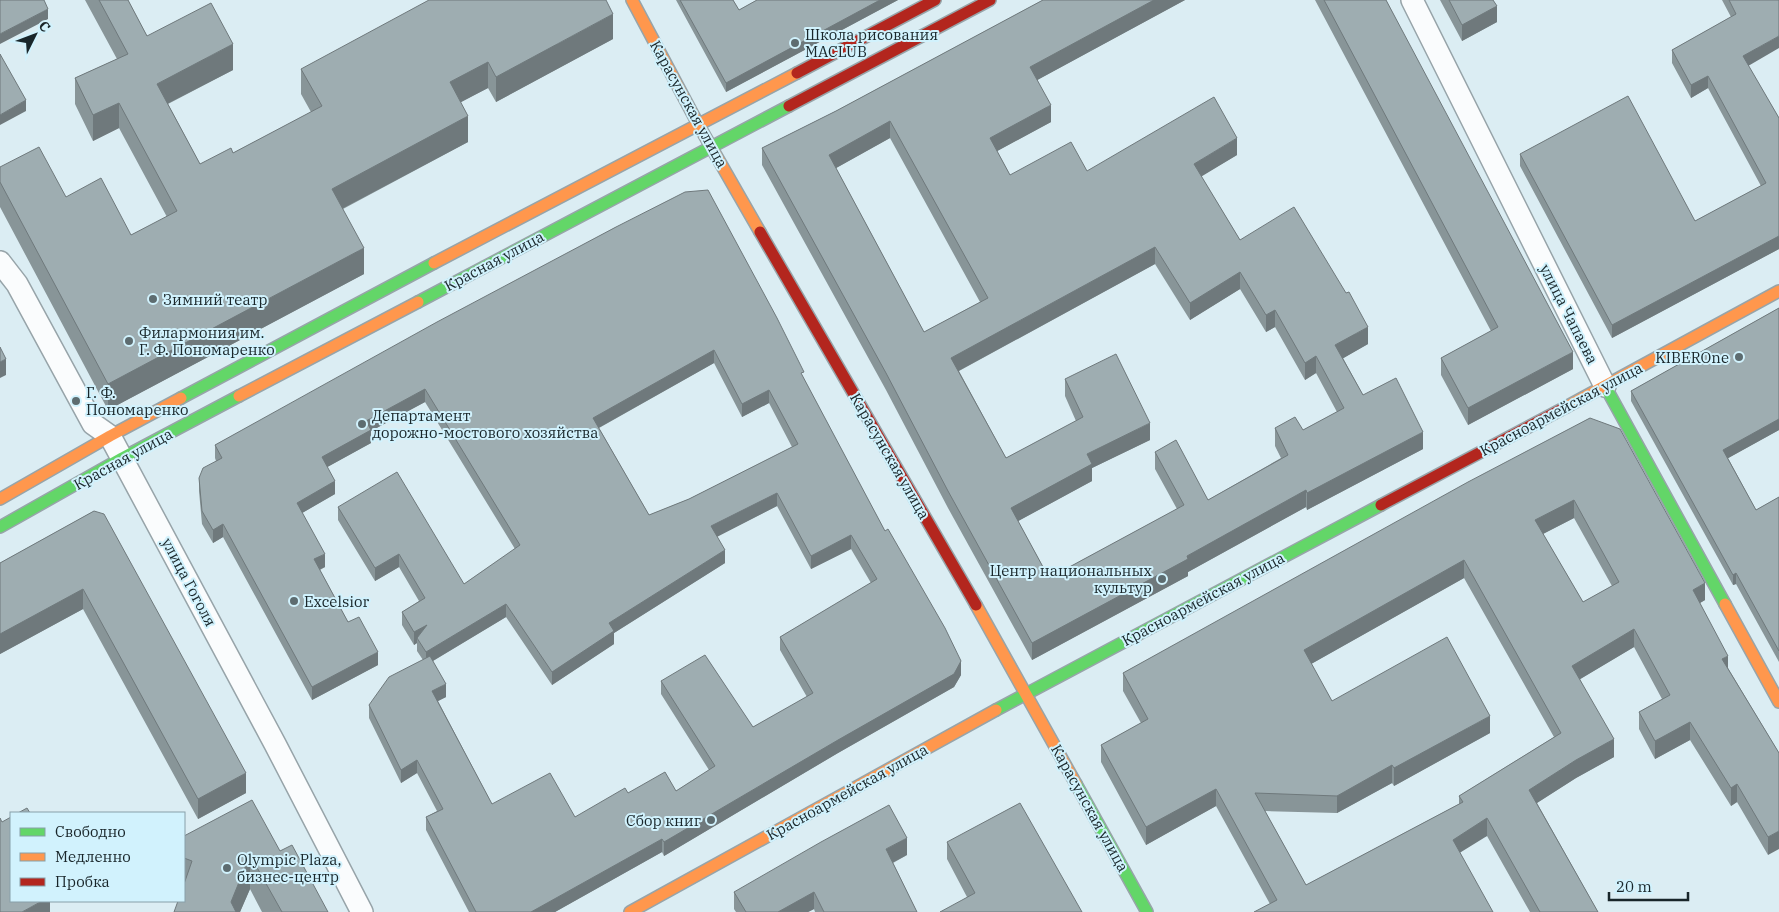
<svg xmlns="http://www.w3.org/2000/svg" width="1779" height="912" viewBox="0 0 1779 912" font-family="'IBM Plex Serif',serif">
<style>
.lines{fill:none;stroke-linecap:round;stroke-linejoin:round}
.street-casing{stroke:#97a4a9;stroke-width:24}
.fast-casing{stroke:#97a4a9;stroke-width:14}
.slow-casing{stroke:#97a4a9;stroke-width:14}
.jam-casing{stroke:#97a4a9;stroke-width:14}
.street{stroke:#fafcfd;stroke-width:21}
.fast{stroke:#63d668;stroke-width:11}
.slow{stroke:#ff974d;stroke-width:11}
.jam{stroke:#b3261e;stroke-width:11}
.wall{fill:#889598;fill-rule:evenodd}
.shaded-wall{fill:#6f797c}
.building{fill:#9eadb1;stroke:#6f797c;fill-rule:evenodd}
.poi-dot{fill:#5d6c70;stroke:#d1f2fd;stroke-width:2}
.labels{text-anchor:middle;dominant-baseline:central;stroke-width:4;stroke-linejoin:round;paint-order:stroke}
.poi-label{font-size:15px;fill:#19262a;stroke:#d1f2fd;text-anchor:start}
.street-label{font-size:15px;fill:#19262a;stroke:#d1f2fd}
</style>
<rect width="100%" height="100%" fill="#dbedf3"/>
<g class="lines">
<defs>
<path id="street" d="M1412,0L1605,386
M0,262L17,284L93,424L110,436L275,744L362,912"/>
<path id="fast" d="M418,302L789,106
M1605,386L1725,604
M181,398L434,263
M0,527L122,458L239,396
M996,710L1381,505
M1076,784L1147,912"/>
<path id="slow" d="M632,0L698,124L760,232
M434,263L797,73
M239,396L418,302
M1566,407L1779,291
M0,499L110,436L181,398
M1725,604L1779,702
M976,605L1076,784
M630,912L996,710"/>
<path id="jam" d="M797,73L935,0
M789,106L990,0
M760,232L976,605
M1381,505L1566,407"/>
</defs>
<use href="#street" class="street-casing"/>
<use href="#fast" class="fast-casing"/>
<use href="#slow" class="slow-casing"/>
<use href="#jam" class="jam-casing"/>
<use href="#street" class="street"/>
<use href="#fast" class="fast"/>
<use href="#slow" class="slow"/>
<use href="#jam" class="jam"/>
</g>
<path class="wall" d="M85,0H128L147,36L233,70L168,104L200,164L233,153L311,112L301,94V69L613,39L496,102L488,88L460,102L468,142L343,209L364,274L108,410L0,207V167L66,197L131,235L167,217L119,128L93,141L75,104V78L117,59Z
M676,0H733L739,10L757,0H898L726,92Z
M1043,0H1185L1037,80L1051,122L997,151L1010,175L1087,171L1237,155L1201,176L1240,240L1368,344L1343,358L1363,395L1423,449L1307,510L1306,507L1188,572V576L1032,660L948,508L886,390L762,165V148L836,111ZM890,138L980,302L924,332L836,168ZM1155,264L1190,320L1240,289L1266,332L1275,327L1305,380L1316,373L1337,412L1303,430L1275,428V446L1281,458L1208,500L1155,452V469L1177,509L1049,578L1018,521L1092,481V468L1150,440L1065,379V396L1076,421L1006,458L959,371Z
M1315,0H1386L1573,369L1468,425L1441,375V358L1491,331Z
M1440,0H1493L1497,22L1462,41Z
M1722,0H1779L1748,66L1779,118V249L1612,338L1520,166V154L1695,221L1761,186L1708,88L1691,98L1672,63V50L1731,17Z
M616,227L804,379L961,675L954,687L838,753L664,856L662,852L555,912H469L426,830V817L437,811L417,773L401,783L369,718V705L423,660L417,651V643L414,645L402,625V612L419,601L399,567L375,581L338,520V507L464,584L515,549L425,402L371,431V443L327,467L335,494L302,513L325,567L320,570L348,622L378,665L312,700L223,537L213,543L202,524L199,491V478L216,461L215,458V445ZM714,363L742,417L769,403L792,447L689,499L649,515L599,428ZM777,506L811,569L851,549L871,583L780,637V650L807,697L753,727L661,681V694L709,770L676,791L628,793L575,817L492,804L438,701L446,697L433,661L506,617L552,685L614,644V633L725,563L717,536Z
M1779,308V430L1728,458L1756,510L1779,497V662L1736,584L1733,585L1631,401V391Z
M1590,418L1705,600L1700,603L1728,668L1779,753L1768,855L1737,802L1731,806L1690,740L1655,759L1639,729V712L1662,699L1634,647L1580,679L1614,757L1576,778L1537,803L1598,912H1530L1487,836L1270,904L1216,806L1146,845L1101,762V745L1141,723L1123,691V673ZM1574,518L1612,586L1583,602L1543,534ZM1464,578L1554,737L1459,796V804L1306,885L1265,811L1337,813L1392,783L1394,786L1490,733L1332,701L1311,664Z
M94,511L246,793L198,819L83,609L0,654V563Z
M184,836L280,851L328,912H262L250,889L240,912H174L184,901Z
M947,842L1082,912L967,897L947,859Z
M907,855L893,863L917,912H815L814,909L808,912H736L734,909V892Z"/>
<path class="shaded-wall" d="M880,0H898L726,92V83Z
M1154,0H1185L1030,84V67Z
M1497,6V22L1462,41V25Z
M48,9V19L0,44V34Z
M613,14V39L496,102V77Z
M1779,36V48L1743,69V56Z
M233,44V70L157,109V84Z
M488,62V88L450,108V82Z
M1708,76V88L1691,98V85Z
M26,100V111L0,125V115Z
M119,103V128L93,141V115Z
M1051,105V122L990,155V138Z
M468,116V142L332,214V189Z
M890,121V138L829,172V155Z
M1237,138V155L1194,181V164Z
M1779,236V249L1612,338V325Z
M1155,247V264L951,375V358Z
M364,248V274L108,410V384Z
M1240,272V289L1190,320V303Z
M1275,310V327L1266,332V315Z
M1368,327V344L1335,363V345Z
M714,350V363L593,431V418Z
M1573,352V369L1468,425V408Z
M1316,356V373L1305,380V363Z
M6,359V375L0,378V362Z
M425,389V402L371,431V443L322,470V457L366,421Z
M769,390V403L742,417V404Z
M1779,419V430L1723,461V450Z
M1150,423V440L1092,468V481L1011,525V508L1087,454Z
M1423,432V449L1307,510V493Z
M335,481V494L297,516V503Z
M1306,490V507L1188,572V576L1032,660V643L1187,556Z
M777,493V506L711,540V526Z
M1574,500V518L1535,538V520Z
M223,524V537L213,543V530Z
M851,535V549L811,569V556Z
M725,550V563L614,633V644L552,685V672L609,623Z
M325,554V567L314,572V559Z
M399,554V567L375,581V568Z
M1464,560V578L1304,668V650Z
M1736,573V584L1733,585V575Z
M1705,583V600L1693,607V590Z
M83,589V609L0,654V634Z
M506,604V617L426,665V652Z
M427,625L417,638V643L414,645V632Z
M1634,629V647L1572,684V666Z
M378,652V665L312,700V687Z
M1728,656V673L1722,659Z
M961,661V675L954,687L838,753L664,856V842Z
M446,684V697L432,704V691Z
M1490,716V733L1394,786V768Z
M1690,722V740L1655,759V741Z
M1614,739V757L1576,778L1529,808V790L1576,760Z
M417,760V773L401,783V770Z
M1392,765V783L1337,813V796Z
M246,773V793L198,819V799Z
M1737,784V802L1731,806V788Z
M1216,789V806L1146,845V827Z
M1487,818V836L1453,857V840Z
M1779,831V849L1768,855V837Z
M907,838V855L886,866V849Z
M662,839V852L555,912H531Z
M250,855V889L240,912H231V902Z
M814,892V909L808,912H778Z
M42,901H50V912H22Z"/>
<path class="building" d="M0,0H44L48,9L0,34Z
M99,0H128L147,36L211,3L233,44L157,84L200,164L231,148L233,153L322,106L301,69L429,0H606L613,14L496,77L488,62L450,82L468,116L332,189L364,248L108,384L0,182V167L39,147L66,197L101,178L131,235L177,211L119,103L93,115L75,78L128,54Z
M680,0H733L739,10L757,0H880L726,83Z
M1043,0H1154L1030,67L1051,105L990,138L1010,175L1071,142L1087,171L1214,97L1237,138L1194,164L1240,240L1294,207L1346,293L1349,292L1368,327L1335,345L1363,395L1396,378L1423,432L1307,493L1306,490L1187,556L1188,559L1032,643L948,491L886,373L762,148L836,111ZM890,121L988,298L924,332L829,155ZM1155,247L1190,303L1240,272L1266,315L1275,310L1305,363L1316,356L1344,408L1303,430L1295,417L1275,428L1288,455L1208,500L1176,440L1155,452L1184,505L1049,578L1011,508L1092,464L1087,454L1150,423L1116,354L1065,379L1083,417L1006,458L951,358Z
M1324,0H1386L1573,352L1468,408L1441,358L1498,327Z
M1449,0H1493L1497,6L1462,25Z
M1729,0H1779V36L1743,56L1779,118V236L1612,325L1520,154L1628,96L1695,221L1766,183L1708,76L1691,85L1672,50L1736,14Z
M0,54L26,100L0,115Z
M708,190L777,318L804,372L801,373L885,531L888,529L945,628L961,661L954,674L838,740L664,842L662,839L531,912H476L426,817L443,809L417,760L401,770L369,705L389,677L430,656L446,684L432,691L492,804L550,773L575,817L625,788L628,793L665,772L676,791L715,766L661,681L705,655L753,727L813,693L780,637L877,579L851,535L811,556L777,493L711,526L725,550L609,623L614,631L552,672L506,604L426,652L417,638L427,625L414,632L402,612L425,598L399,554L375,568L338,507L397,472L464,584L520,545L425,389L366,421L371,430L322,457L335,481L297,503L325,554L314,559L348,622L359,617L378,652L312,687L223,524L213,530L202,511L199,478L203,468L222,458L215,445L437,322L616,227L685,192ZM714,350L742,404L769,390L798,444L689,499L649,515L593,418Z
M1779,308V419L1723,450L1756,510L1779,497V651L1736,573L1733,575L1631,391Z
M0,347L6,359L0,362Z
M1590,418L1620,429L1705,583L1693,590L1728,656L1722,659L1779,753V831L1768,837L1737,784L1731,788L1690,722L1655,741L1639,712L1670,695L1634,629L1572,666L1614,739L1576,760L1529,790L1598,912H1540L1487,818L1453,840L1493,912H1254L1277,900L1216,789L1146,827L1101,745L1148,719L1123,673L1468,482ZM1574,500L1619,582L1583,602L1535,520ZM1464,560L1561,733L1459,796L1463,802L1306,885L1255,793L1337,796L1392,765L1394,768L1490,716L1447,637L1332,701L1304,650Z
M94,511L104,514L246,773L198,799L83,589L0,634V563Z
M252,800L280,851L292,845L328,912H282L250,855L231,902L236,912H174L178,901H184V884L192,861L184,858V836Z
M1020,803L1082,912H940L975,893L947,842Z
M889,805L907,838L886,849L917,912H824L814,892L778,912H746L734,892L821,842Z
M27,808L30,813H18Z
M11,817V901H42L22,912H0V818L2,822Z"/>
<g class="poi-dot">
<circle cx="795" cy="43" r="5"/>
<circle cx="153" cy="299" r="5"/>
<circle cx="129" cy="341" r="5"/>
<circle cx="1739" cy="357" r="5"/>
<circle cx="76" cy="401" r="5"/>
<circle cx="362" cy="424" r="5"/>
<circle cx="1162" cy="579" r="5"/>
<circle cx="294" cy="601" r="5"/>
<circle cx="711" cy="820" r="5"/>
<circle cx="227" cy="868" r="5"/>
</g>
<g class="labels">
<g class="poi-label">
<text x="805" y="34">Школа рисования<tspan x="805" dy="17">MACLUB</tspan></text>
<text x="163" y="299">Зимний театр</text>
<text x="139" y="332">Филармония им.<tspan x="139" dy="17">Г. Ф. Пономаренко</tspan></text>
<text x="1729" y="357" text-anchor="end">KIBEROne</text>
<text x="86" y="392">Г. Ф.<tspan x="86" dy="17">Пономаренко</tspan></text>
<text x="372" y="415">Департамент<tspan x="372" dy="17">дорожно-мостового хозяйства</tspan></text>
<text x="1152" y="570" text-anchor="end">Центр национальных<tspan x="1152" dy="17">культур</tspan></text>
<text x="304" y="601">Excelsior</text>
<text x="701" y="820" text-anchor="end">Сбор книг</text>
<text x="237" y="859">Olympic Plaza,<tspan x="237" dy="17">бизнес-центр</tspan></text>
</g>
<g class="street-label">
<text transform="translate(689 104) rotate(61)">Карасунская улица</text>
<text transform="translate(494 261) rotate(-28)">Красная улица</text>
<text transform="translate(1569 314) rotate(63)">улица Чапаева</text>
<text transform="translate(1561 409) rotate(-28)">Красноармейская улица</text>
<text transform="translate(890 456) rotate(60)">Карасунская улица</text>
<text transform="translate(123 459) rotate(-29)">Красная улица</text>
<text transform="translate(189 582) rotate(62)">улица Гоголя</text>
<text transform="translate(1203 599) rotate(-28)">Красноармейская улица</text>
<text transform="translate(847 792) rotate(-29)">Красноармейская улица</text>
<text transform="translate(1090 808) rotate(61)">Карасунская улица</text>
</g>
</g>
<rect x="10" y="812" width="175" height="90" fill="#d1f2fd" stroke="#87a0a9"/>
<rect x="20" y="828" width="25" height="8" fill="#63d668" stroke="#87a0a9"/>
<text x="55" y="837" font-size="15" fill="#19262a">Свободно</text>
<rect x="20" y="853" width="25" height="8" fill="#ff974d" stroke="#87a0a9"/>
<text x="55" y="862" font-size="15" fill="#19262a">Медленно</text>
<rect x="20" y="878" width="25" height="8" fill="#b3261e" stroke="#87a0a9"/>
<text x="55" y="887" font-size="15" fill="#19262a">Пробка</text>
<g transform="translate(35 35) rotate(48)" stroke="#d1f2fd" stroke-width="4" paint-order="stroke">
<path d="M0-4L9 19L0 12L-9 19Z" fill="#19262a"/>
<text y="-8" font-size="14" font-weight="bold" text-anchor="middle" fill="#19262a">С</text>
</g>
<path d="M1609 892v8h79v-8" fill="none" stroke="#19262a" stroke-width="2.5"/>
<text x="1616" y="892" font-size="15" fill="#19262a" stroke="#d1f2fd" stroke-width="4" paint-order="stroke">20 m</text>
</svg>
